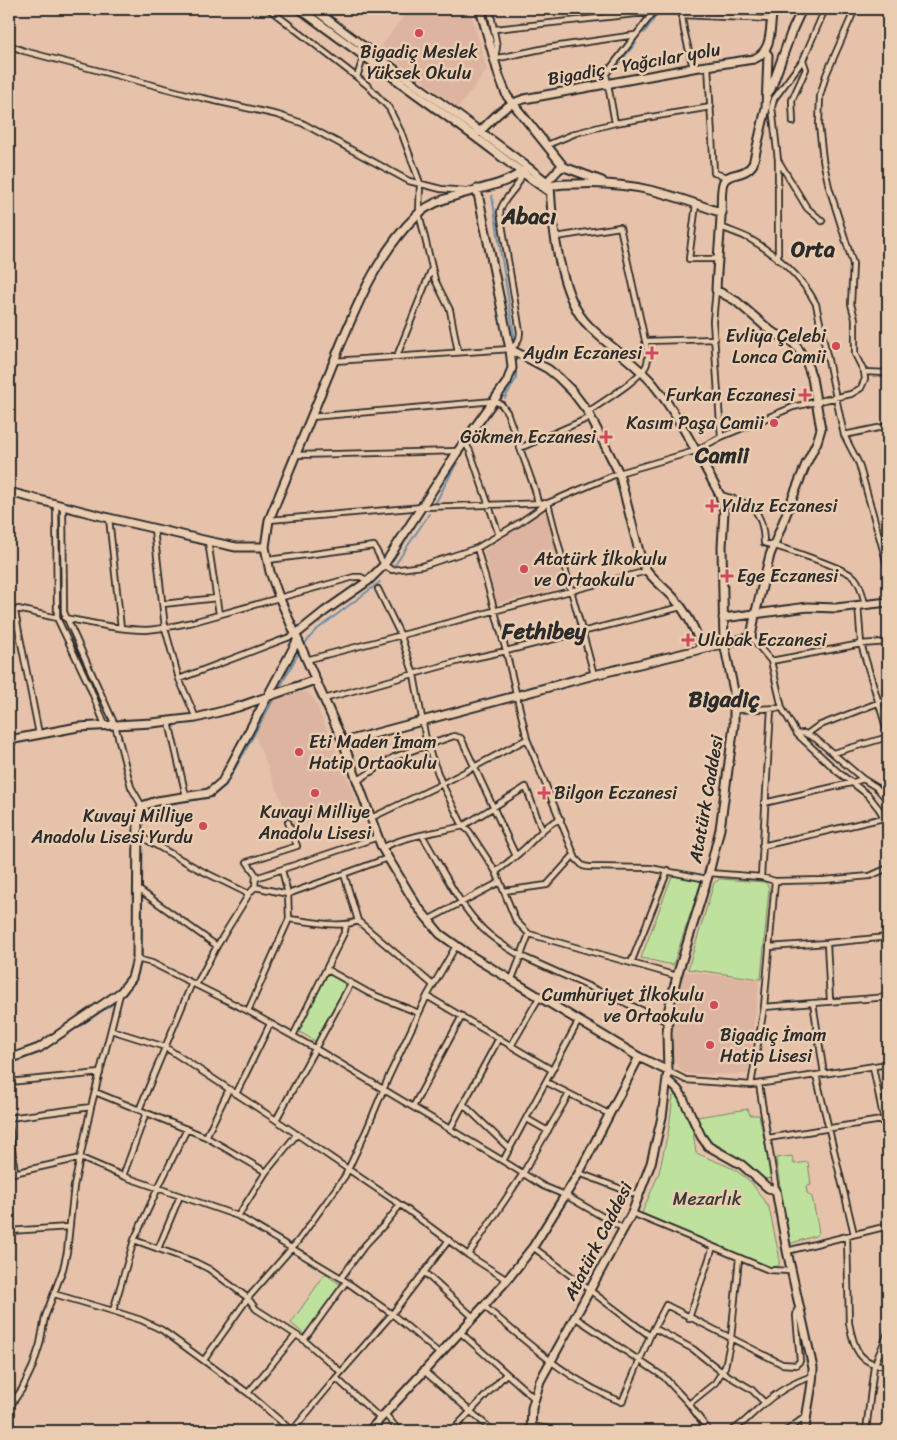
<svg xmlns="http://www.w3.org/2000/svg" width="897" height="1440" viewBox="0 0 897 1440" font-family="Sriracha,sans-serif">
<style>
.built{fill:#dcb4a0}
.green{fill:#bee29d;stroke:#748664}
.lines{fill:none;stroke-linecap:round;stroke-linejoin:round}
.stream{stroke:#6e91a7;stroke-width:2}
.street-casing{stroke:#2b2b2b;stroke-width:8}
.secondary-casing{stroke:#2b2b2b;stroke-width:11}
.street{stroke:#eacdb1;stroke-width:4.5}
.secondary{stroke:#eacdb1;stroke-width:7}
.poi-dot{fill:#d1495b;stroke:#eacdb1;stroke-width:2}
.labels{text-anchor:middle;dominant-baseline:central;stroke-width:5;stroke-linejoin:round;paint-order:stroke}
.poi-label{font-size:18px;fill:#2b2b2b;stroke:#eacdb1;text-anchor:end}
.street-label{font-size:18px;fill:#2b2b2b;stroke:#eacdb1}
.park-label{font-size:18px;fill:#3a3d36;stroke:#eacdb1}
.district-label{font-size:22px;font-weight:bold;fill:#2b2b2b;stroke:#eacdb1}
</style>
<rect width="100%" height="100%" fill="#e7c2aa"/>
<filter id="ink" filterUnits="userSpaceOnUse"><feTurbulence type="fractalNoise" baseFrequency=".02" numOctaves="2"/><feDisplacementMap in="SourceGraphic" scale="10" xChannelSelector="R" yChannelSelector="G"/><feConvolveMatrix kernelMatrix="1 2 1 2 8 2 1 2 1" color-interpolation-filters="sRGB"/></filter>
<g filter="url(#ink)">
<path class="built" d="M409,9H446L458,18L465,9H470L487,70L458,108L380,48Z
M543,511L547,512L565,583L561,588L497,603L484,551Z
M302,691L308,693L314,699L357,802L337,809L338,814L293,829L255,736L273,698Z
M683,971L759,980L748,1074H691L683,1072L672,1058L670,1052L668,1029L674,998Z"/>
<path class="green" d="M677,875L697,879L701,883L673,965L641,958L672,876Z
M720,879L765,882L769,888L761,979L688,969L714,883Z
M329,972L347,983L315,1041L298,1031Z
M673,1096H678L693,1132L696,1153L734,1169L751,1182L769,1208L779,1255V1266L769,1267L642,1213L659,1173L669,1128Z
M748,1109L750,1115H759L772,1178L765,1179L751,1166L708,1139L697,1117Z
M792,1156L794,1164L808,1162L811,1185L806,1186L807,1193L812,1197L819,1232L815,1236L792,1243L788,1241L776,1158Z
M325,1274L341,1285L304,1334L291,1323Z"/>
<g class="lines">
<path class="stream" d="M644,33L661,9
M617,65L636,43
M492,196L515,342
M505,398L516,379V357
M470,441L493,408
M434,506L464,449
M389,572L397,562L429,514
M303,646L315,631L380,582
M278,691L298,654
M142,835V815L145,810L158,806L212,797L226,785L275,697
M142,843V886
M142,898V960
M124,996L136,980L140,965
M9,1064L41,1052L114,1003"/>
<defs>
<path id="street" d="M269,9L367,85L389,108L402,134L420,183L419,213L435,280L450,310L458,352
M490,9L497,47L495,57
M681,9L684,30L693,68
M682,15L771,19
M495,29L654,12
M9,45L24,51L202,98L278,115L302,123L409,181L441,189L466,191
M494,59L546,48L635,35
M708,65L714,173L727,177
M357,77L364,55
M793,122L792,100L806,69L803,60
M615,123L606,74L656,9
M547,145L576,133L615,123L711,107
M778,161V260
M696,204L689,259H717
M822,221L807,208L778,160L772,107L774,99L803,60L825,9
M721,227C730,231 741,234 750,239C776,254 802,277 816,304L844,435L859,464L888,568
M556,237L620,227L648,354C648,358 648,362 646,366C639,380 602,402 588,412
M716,290L713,321L721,437
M646,341L715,339
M397,356L432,268
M334,361L510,349C517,345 520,340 520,332L500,212C503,196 520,189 522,172
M864,372L888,373
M311,417L494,401L501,404L507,412L535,490L538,503
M844,435L888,426
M465,443L470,451L499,535
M520,448L591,417
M296,455L458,451
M720,495C752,503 763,509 764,543C780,547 846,568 855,578C861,585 863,596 865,604
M56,505L57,618
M63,507L64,612L115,725L131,787L142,806
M109,518L121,628
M269,520L423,507L548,503C562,561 579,617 594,675
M154,529L165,628L179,679L196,718
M208,541L219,614
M477,548L506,651L527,739L576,859L583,866L588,867L650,868L707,879
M268,560L374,546L384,565L392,570L422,566L477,548L519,523L548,503L619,473L695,451L721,437L793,407L851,394L861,388L865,379L864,372L855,354V319L851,304L853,264L829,187L823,160L819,125L820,96L826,75L855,9
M378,589L401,636L414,675L427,745L442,784L463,826L526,787L542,830
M163,604L217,598
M858,605L861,644L888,734
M65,618C92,623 119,630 146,630C162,629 177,625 193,622L354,577H361L368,581
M751,637L771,661L782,708
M306,660L647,571
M771,661L861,644L888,642
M179,679L295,635
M324,699L460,661L506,651L681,607
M735,710L782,708L797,734L838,772L868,795L879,809L888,825
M169,722L186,796
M39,734L15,612L18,609L57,618L89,685L105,725
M797,734L804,733L816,739L863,779L876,787L888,801
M807,734L818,726L888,699
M833,753L888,737
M357,781L394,757L454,736L461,738L516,856
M764,803L851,783L863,779
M371,818L442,784L527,739
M561,819C545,824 536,838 524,849C515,857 506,864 496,872L516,921L529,934L677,976
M138,835L198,869L249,894
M422,835C441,866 457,903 483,929C494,940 507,948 521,956L668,1022
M762,846L888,817
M382,848C407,835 436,833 463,826L469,831L496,872
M282,870L288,894L289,919C308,921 340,929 358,921
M709,873L761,877L775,881L824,880L870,876L888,868
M344,874L358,921L433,985
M761,877L771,709
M256,878L378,837
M255,887L256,875L247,862L297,846L288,822
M138,889L217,946
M504,891L547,885L574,855
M428,920L500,882
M827,943L830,1001
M769,947L827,943L888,937
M137,959L152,963L248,1011L316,1049L503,1161L543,1186L565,1195L624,1229
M631,963L668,870
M326,969L369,993L419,1013
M512,979L529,934
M196,985L217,946L249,894L255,887L288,894L388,858
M427,996L552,1070
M813,1003L824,1074
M764,1007L888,997
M248,1011L289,919
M111,1030L165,1047L276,1120L405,1208L468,1255L507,1280
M293,1036L345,931L346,925
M511,1046L540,996
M873,1067L888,1141
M668,1071L686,1080L751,1085L888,1064
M816,1075L854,1234
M9,1082L100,1073
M546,1082L609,1114
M759,1084L776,1190
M751,1085L764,1007L775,881
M95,1092L206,1137L266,1172
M236,1094L270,1024
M463,1104L510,1149
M413,1107L462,1016
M139,1110L192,983
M9,1118L91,1107
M527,1119L548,1131
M276,1120L351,983
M9,1125L15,1173
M450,1129L499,1038
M206,1137L229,1089
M768,1138L888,1119
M503,1161L579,1020
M579,1173L640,1196
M9,1174L81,1158L123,1176L238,1216L341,1278L392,1314L440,1354
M123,1176L146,1113
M632,1213L769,1270L791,1271
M238,1216L266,1172L297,1134
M9,1231L69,1227
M847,1236L849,1323C854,1349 859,1365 888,1366
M134,1240L195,1262L209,1269L248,1298L256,1309L304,1340L341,1372
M533,1247L650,1336
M158,1249L180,1196
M787,1251L888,1226
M468,1255L522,1175L569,1094
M424,1272L473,1317
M341,1278L365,1245L385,1224L400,1205
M54,1294L113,1311L141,1320L162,1330L248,1393L292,1431
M484,1306C527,1342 569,1382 622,1402L650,1336L666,1305L782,1364L796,1365L800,1361L796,1316L797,1310L799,1308
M113,1311L134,1240L158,1188L187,1129
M576,1318L664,1377L689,1404L709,1431
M689,1318L713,1247
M654,1328L693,1349L722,1372L751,1389L765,1403
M460,1332L534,1398
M304,1340L346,1282
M204,1360L248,1298L298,1241L345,1176L367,1129L389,1076L427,996L456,946
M424,1371L493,1431
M248,1393L296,1335
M689,1404L715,1383L725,1367L731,1338L739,1258
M9,1408L22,1389L33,1366L40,1344L45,1317L63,1269L67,1252L74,1186L91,1107L120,994
M385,1414L399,1431
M381,1419L336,1378L392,1314L449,1240
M530,1426L562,1431
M292,1431L336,1378
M452,1431L506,1374
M731,1431C742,1425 750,1416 759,1408C774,1394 794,1382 813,1376
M786,1431L805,1417
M866,1431L874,1366L888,1333"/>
<path id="secondary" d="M300,9C355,50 411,90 467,131C495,151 521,173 550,192
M314,9C390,68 470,122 547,182L550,186C552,225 560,299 589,326C609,347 635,362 654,385C679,416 700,459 720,495L724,511L722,547L724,643L734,691V725L720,829L709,873L677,976L669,1008L667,1033L668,1071L662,1117L651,1163L632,1213L540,1381L532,1408L531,1431
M480,9L499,76L507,96L564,167
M767,94L771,89L791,33L802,9
M475,136C492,121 501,106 524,99L693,68L754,59C774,50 769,27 773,9
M527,167C505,192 444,189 417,215C374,256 350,321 328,376C308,424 289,472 269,520L265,547L270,572L279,597L343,742L382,848L417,906L440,934L468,954L639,1057L668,1071
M545,184L560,168L564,167L602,181
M477,189L510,349L548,369L558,377L572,391L588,412L619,473L642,563C649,577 663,586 673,597C686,611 696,631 702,648
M546,189C553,183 567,184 576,184C632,181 670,194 722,213
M9,492L109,518L208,541L236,547H265
M723,618L808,607L836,608L888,602
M295,635L325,611L368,581L384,565L458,451L507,382L512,368L510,349
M9,740L78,727L152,723L196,718L238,707L315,680
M343,742L594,675L751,637L755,615L770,555L806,464L817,442L821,429L812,378L806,361L797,347L791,341L772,332L736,301L716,290C717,265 720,240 721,216C722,207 720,187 724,181C729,172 745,177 753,164L766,108L768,55L765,51
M9,1059L39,1048L121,992L132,978L137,959L138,814L142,806L157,801L209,793L222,782L297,641
M667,1080L677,1089L682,1096L701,1136L708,1146L742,1165L768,1188L776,1190L787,1251L813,1368C813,1389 806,1410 805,1431
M369,1431L484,1306L507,1280L533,1247L579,1173L639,1057"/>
</defs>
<use href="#street" class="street-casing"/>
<use href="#secondary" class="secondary-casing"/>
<use href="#street" class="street"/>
<use href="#secondary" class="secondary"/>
</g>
</g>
<g class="poi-dot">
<circle cx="419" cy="33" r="5"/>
<circle cx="836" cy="346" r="5"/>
<path d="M649.5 345.5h5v5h5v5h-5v5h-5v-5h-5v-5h5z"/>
<path d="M802.5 387.5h5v5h5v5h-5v5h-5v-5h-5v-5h5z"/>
<circle cx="774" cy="423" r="5"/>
<path d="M603.5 429.5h5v5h5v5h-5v5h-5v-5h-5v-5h5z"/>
<path d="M709.5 498.5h5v5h5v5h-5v5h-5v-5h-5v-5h5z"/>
<circle cx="524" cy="569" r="5"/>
<path d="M724.5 568.5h5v5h5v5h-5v5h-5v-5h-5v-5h5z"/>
<path d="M685.5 632.5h5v5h5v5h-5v5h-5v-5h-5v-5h5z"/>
<circle cx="299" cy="752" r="5"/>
<circle cx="315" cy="793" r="5"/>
<path d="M541.5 785.5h5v5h5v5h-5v5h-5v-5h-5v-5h5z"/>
<circle cx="203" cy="826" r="5"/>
<circle cx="714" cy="1005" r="5"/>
<circle cx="710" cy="1045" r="5"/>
</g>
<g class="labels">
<g class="poi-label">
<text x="419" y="52" text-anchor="middle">Bigadiç Meslek<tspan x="419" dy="21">Yüksek Okulu</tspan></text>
<text x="826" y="336">Evliya Çelebi<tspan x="826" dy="21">Lonca Camii</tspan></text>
<text x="642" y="353">Aydın Eczanesi</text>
<text x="795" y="395">Furkan Eczanesi</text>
<text x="764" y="423">Kasım Paşa Camii</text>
<text x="596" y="437">Gökmen Eczanesi</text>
<text x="722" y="506" text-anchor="start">Yıldız Eczanesi</text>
<text x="534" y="559" text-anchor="start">Atatürk İlkokulu<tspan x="534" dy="21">ve Ortaokulu</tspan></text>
<text x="737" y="576" text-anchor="start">Ege Eczanesi</text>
<text x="698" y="640" text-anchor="start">Ulubak Eczanesi</text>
<text x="309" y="742" text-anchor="start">Eti Maden İmam<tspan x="309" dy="21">Hatip Ortaokulu</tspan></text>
<text x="554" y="793" text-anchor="start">Bilgon Eczanesi</text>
<text x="315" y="812" text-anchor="middle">Kuvayi Milliye<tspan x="315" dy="21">Anadolu Lisesi</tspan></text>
<text x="193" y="816">Kuvayi Milliye<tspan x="193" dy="21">Anadolu Lisesi Yurdu</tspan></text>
<text x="704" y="995">Cumhuriyet İlkokulu<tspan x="704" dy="21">ve Ortaokulu</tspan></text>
<text x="720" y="1035" text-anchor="start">Bigadiç İmam<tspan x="720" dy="21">Hatip Lisesi</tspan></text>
</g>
<g class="street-label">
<text transform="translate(634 64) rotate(-10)">Bigadiç - Yağcılar yolu</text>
<text transform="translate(706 799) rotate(-80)">Atatürk Caddesi</text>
<text transform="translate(598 1241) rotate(-63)">Atatürk Caddesi</text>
</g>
<g class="park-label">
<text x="707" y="1199">Mezarlık</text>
</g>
<g class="district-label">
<text x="529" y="216">Abacı</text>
<text x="813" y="249">Orta</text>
<text x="722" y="455">Camii</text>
<text x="544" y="631">Fethibey</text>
<text x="724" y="699">Bigadiç</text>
</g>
</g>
<rect width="897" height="1440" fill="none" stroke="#eacdb1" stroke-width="30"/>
<rect x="15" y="15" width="867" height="1410" fill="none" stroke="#2b2b2b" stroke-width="2" filter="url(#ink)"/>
</svg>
